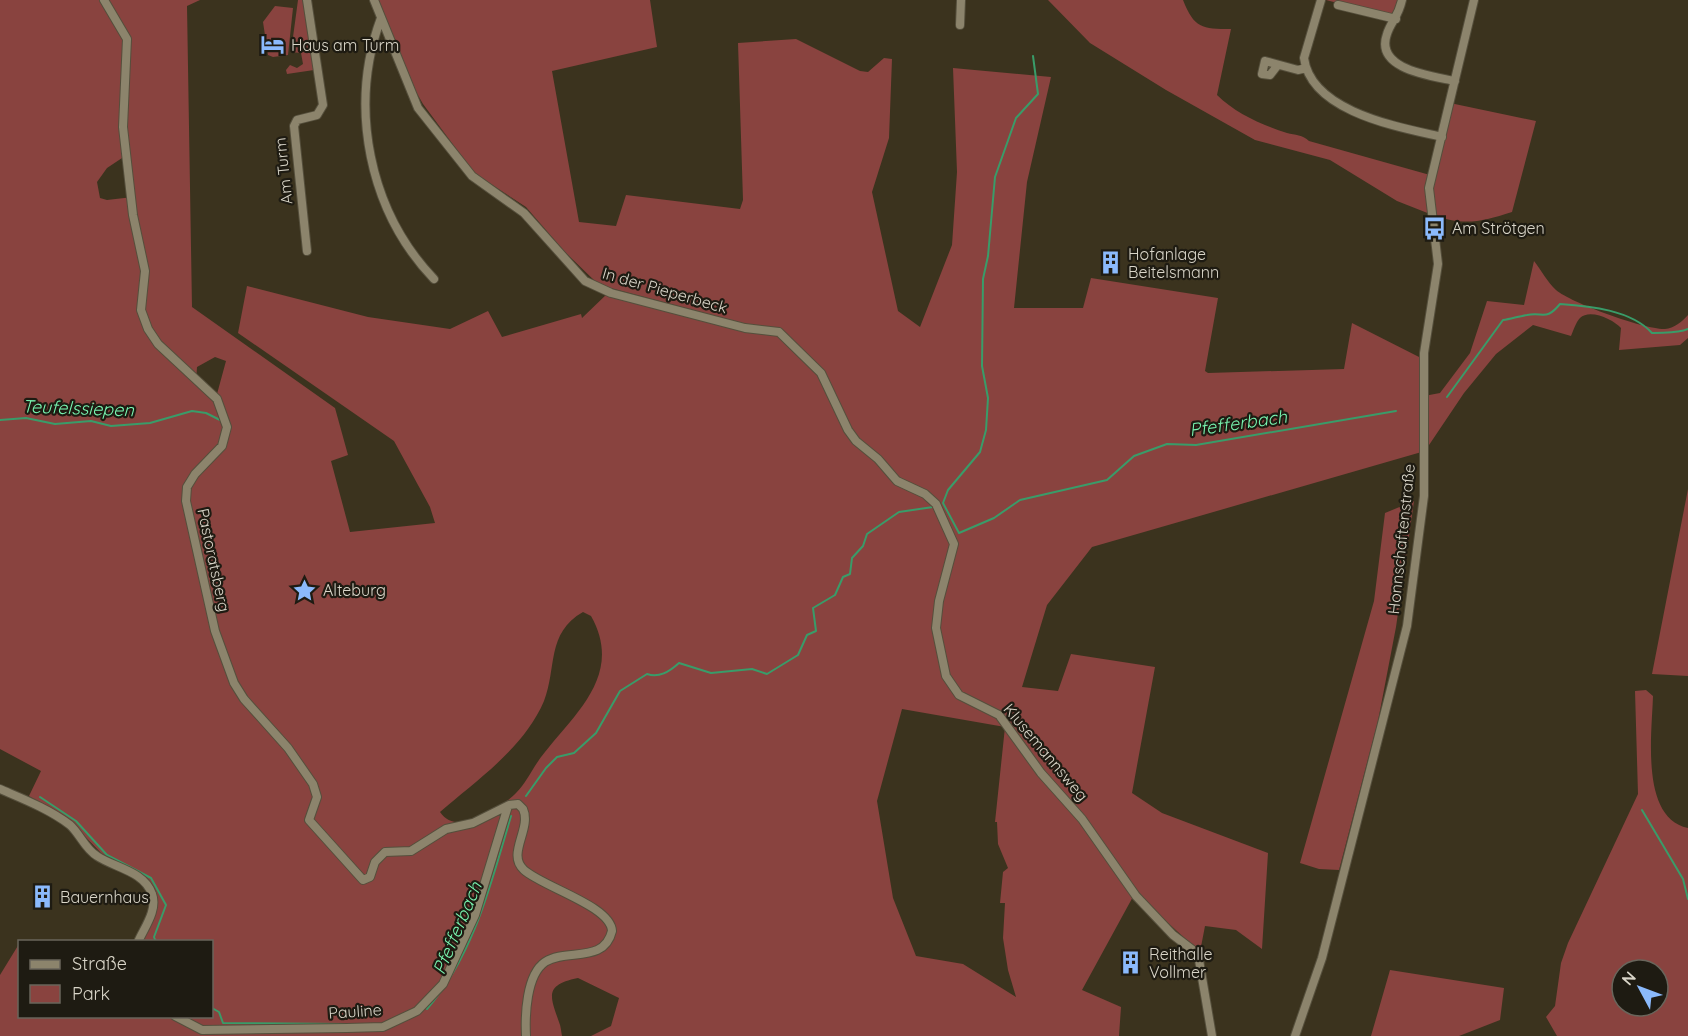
<svg xmlns="http://www.w3.org/2000/svg" width="1688" height="1036" viewBox="0 0 1688 1036" font-family="Quicksand,sans-serif">
<style>
.green{fill:#89433f;fill-rule:evenodd}
.lines{fill:none;stroke-linecap:round;stroke-linejoin:round}
.stream{stroke:#399c69;stroke-width:2}
.minor-casing{stroke:#554f3c;stroke-width:10}
.minor{stroke:#8c846c;stroke-width:8}
.labels{text-anchor:middle;dominant-baseline:central;stroke-width:4.5;stroke-linejoin:round;paint-order:stroke}
.poi-label{font-size:16px;fill:#d9d5c8;stroke:#1e1b12;text-anchor:start}
.street-label{font-size:16px;fill:#d9d5c8;stroke:#1e1b12}
.water-label{font-size:18px;font-style:italic;fill:#79f7b2;stroke:#1e1b12}
</style>
<rect width="100%" height="100%" fill="#3b331e"/>
<path class="green" d="M0,0H200L187,6L192,307L335,408L348,455L331,461L350,532L435,523L430,507L394,441L238,333L247,286L368,317L450,329L488,311L502,337L581,314L582,318L608,293L727,319L599,285L564,251L526,207L474,173L423,104L408,78L377,0H650L657,47L552,71L579,222L616,226L626,195L740,209L743,200L738,43L796,39L860,71L868,72L884,58L892,59L889,138L872,192L898,311L920,327L952,245L957,172L953,68L1051,77L1027,182L1014,308H1083L1091,278L1218,298L1205,371L1208,373L1344,369L1352,323L1423,359L1424,396L1440,393L1470,353L1487,301L1524,305L1534,261C1541,270 1548,283 1556,290C1571,303 1646,330 1665,329C1674,328 1682,322 1688,315V338L1680,345L1619,350L1621,328C1614,320 1590,308 1580,318C1576,322 1573,331 1571,336L1533,325L1496,354L1464,393L1425,451L1092,547L1047,605L1022,687L1058,691L1071,654L1155,667L1132,793L1162,813L1268,853L1262,949L1236,930L1205,926L1200,952L1135,893L1082,990L1121,1007L1119,1036H591L611,1026L619,998L578,978C544,985 550,996 559,1022C561,1027 561,1031 562,1036H0V975L19,944L20,1016H212V942L140,941L157,905L132,869L102,854L72,823L29,796L41,771L0,749ZM128,154L133,197L107,200L100,198L97,182L107,168ZM215,357L226,361L217,394L196,382L197,367ZM583,612L591,616C623,673 578,711 545,752C534,765 527,782 516,793C500,809 457,838 440,812C477,780 524,748 544,701C557,668 546,633 583,612ZM902,709L1005,727L995,822H997L998,844L1008,868L1003,872L1000,903H1005L1003,938L1008,970L1016,997L963,964L916,956L893,898L877,801Z
M298,0H303L314,70L287,74L286,70L290,65L297,68L303,64L301,53L291,52Z
M1048,0H1183C1194,28 1202,29 1231,29L1217,95C1235,113 1262,125 1287,133C1295,135 1303,135 1309,141L1430,175V214L1397,201L1330,160L1255,140L1166,90L1090,43Z
M1326,0H1400L1396,18Z
M275,6L293,8L288,55L273,57L268,55L263,22Z
M1450,103L1536,121L1512,212C1481,222 1464,226 1432,215L1430,201Z
M1688,489V676L1652,674Z
M1414,501L1396,627L1378,721L1339,870L1319,869L1300,863L1374,601L1385,513Z
M1646,690L1653,696C1652,733 1640,818 1688,828V1036H1557L1546,1017L1555,1006L1561,963L1568,943L1638,794L1635,691ZM1622,970H1658V1006H1622Z
M1390,970L1504,988L1500,1020L1459,1036H1371Z"/>
<g class="lines">
<path class="stream" d="M1033,56L1038,94L1016,118L995,177L988,256L983,279L982,366L988,398L986,430L980,452L948,490L943,503L959,533L994,518L1020,500L1107,480L1134,456L1167,444L1196,445L1396,411
M1447,397L1503,320C1511,319 1519,316 1527,315C1544,312 1546,321 1560,304C1590,306 1631,310 1652,333C1664,332 1678,334 1688,329
M0,420L26,418L55,424L91,421L111,426L150,423L192,411L206,413L220,420
M526,796L546,768L557,757L574,753L596,733L620,691L647,674C659,678 669,672 679,663L711,673L752,669L767,674L798,655L807,635L816,631L813,608L835,595L843,577L850,574L852,558L863,546L867,534L899,512L933,507
M40,797L76,821L107,855L151,878L166,905L154,937L156,942
M1642,810L1683,879L1688,899
M212,1008L219,1012L223,1023L345,1024
M427,1009C474,955 491,883 511,816"/>
<defs>
<path id="minor" d="M104,0L127,39L123,127L133,215L145,271L141,310L148,329L158,344L217,399L227,427L222,446L195,474L187,487L186,501L215,631L234,683L244,699L288,748L313,784L317,797L309,820L363,880L370,877L375,862L385,852L411,851L446,829L473,823L509,805L518,804L523,809C532,829 506,854 524,870C543,887 611,906 612,931C604,964 567,948 545,962C526,975 525,1016 526,1036
M374,0L418,108L472,176L524,213L585,281L611,293L745,328L779,332L821,373L848,430L856,441L878,459L897,481L925,494L936,504L954,544L939,601L936,628L946,676L959,695L999,715L1041,773L1082,819L1136,896L1173,935L1198,954L1212,1036
M1321,0L1304,58C1311,112 1399,127 1442,137
M1402,0C1398,18 1391,21 1387,34C1374,70 1433,76 1455,81
M1338,5L1396,19
M381,18C348,107 369,211 434,279
M960,25L961,0
M1277,66L1270,75L1262,74L1265,61L1298,70L1306,68
M307,251L294,126L297,120L317,115L323,105L307,0
M0,789C23,799 49,809 70,825C80,834 85,849 97,856C115,868 144,871 152,894C158,910 144,928 138,942
M175,1016L202,1030L347,1028L383,1027L417,1011L443,984L475,915L508,806
M1295,1036L1322,958L1407,626L1424,496V353L1438,264L1429,188L1474,0"/>
</defs>
<use href="#minor" class="minor-casing"/>
<use href="#minor" class="minor"/>
</g>
<defs>
<symbol id="hotel-bare" viewBox="-9 -9 18 18"><path d="M-6-4.5h1.5V1H6V5H4.5V3h-9V5H-6ZM-4 0a1.8 1.8 0 1 1 3.6 0ZM.5 0V-2.5h3Q6-2.5 6 0Z" fill="#8bbafc" stroke="#1e1b12" stroke-width="2.5" paint-order="stroke"/></symbol>
<symbol id="bus-bare" viewBox="-9 -9 18 18"><path d="M-5-6H5V4H4V6H2V4H-2V6H-4V4H-5ZM-3.5-4V0h7V-4ZM-3.5 1.2v1.5H-2V1.2ZM2 1.2v1.5H3.5V1.2Z" fill="#8bbafc" stroke="#1e1b12" stroke-width="2.5" paint-order="stroke"/></symbol>
<symbol id="building-bare" viewBox="-9 -9 18 18"><path d="M-4-6H4V6H1V3H-1V6H-4ZM-2.5-4.3h1.7v1.8h-1.7ZM.8-4.3h1.7v1.8H.8ZM-2.5-1h1.7V.8h-1.7ZM.8-1h1.7V.8H.8Z" fill="#8bbafc" stroke="#1e1b12" stroke-width="2.5" paint-order="stroke"/></symbol>
<symbol id="sight-bare" viewBox="-9 -9 18 18"><path d="M0-6L1.8-2.2L6-1.7L2.9 1.2L3.7 5.4L0 3.3L-3.7 5.4L-2.9 1.2L-6-1.7L-1.8-2.2Z" fill="#8bbafc" stroke="#1e1b12" stroke-width="2.5" paint-order="stroke"/></symbol>
</defs>
<g fill-rule="evenodd">
<use href="#hotel-bare" x="256" y="28" width="33" height="33"/>
<use href="#bus-bare" x="1418" y="212" width="33" height="33"/>
<use href="#building-bare" x="1094" y="246" width="33" height="33"/>
<use href="#sight-bare" x="288" y="574" width="33" height="33"/>
<use href="#building-bare" x="26" y="880" width="33" height="33"/>
<use href="#building-bare" x="1114" y="946" width="33" height="33"/>
</g>
<g class="labels">
<g class="poi-label">
<text x="291" y="45">Haus am Turm</text>
<text x="1452" y="228">Am Strötgen</text>
<text x="1128" y="254">Hofanlage<tspan x="1128" dy="18">Beitelsmann</tspan></text>
<text x="323" y="590">Alteburg</text>
<text x="60" y="897">Bauernhaus</text>
<text x="1149" y="954">Reithalle<tspan x="1149" dy="18">Vollmer</tspan></text>
</g>
<g class="street-label">
<text transform="translate(283 171) rotate(-96)">Am Turm</text>
<text transform="translate(665 290) rotate(16)">In der Pieperbeck</text>
<text transform="translate(1401 539) rotate(-84)">Honnschaftenstraße</text>
<text transform="translate(214 560) rotate(78)">Pastoratsberg</text>
<text transform="translate(1046 752) rotate(50)">Klusemannsweg</text>
<text transform="translate(355 1011) rotate(-4)">Pauline</text>
</g>
<g class="water-label">
<text transform="translate(78 408) rotate(2)">Teufelssiepen</text>
<text transform="translate(1238 423) rotate(-8)">Pfefferbach</text>
<text transform="translate(457 928) rotate(-67)">Pfefferbach</text>
</g>
</g>
<rect x="18" y="940" width="195" height="78" fill="#1e1b12" stroke="#69655b" stroke-width="1.5"/>
<rect x="30" y="960" width="30" height="9" fill="#8c846c" stroke="#69655b" stroke-width="1.5"/>
<text x="72" y="970" font-size="18" fill="#d9d5c8">Straße</text>
<rect x="30" y="985" width="30" height="18" fill="#89433f" stroke="#69655b" stroke-width="1.5"/>
<text x="72" y="1000" font-size="18" fill="#d9d5c8">Park</text>
<g transform="translate(1640 988) rotate(311)"><circle r="28" fill="#1e1b12" stroke="#69655b" stroke-width="1.5"/>
<path d="M0-4.5L10 22L0 15L-10 22Z" fill="#8bbafc"/>
<text y="-9" font-size="16" font-weight="bold" text-anchor="middle" fill="#d9d5c8">N</text>
</g>
</svg>
